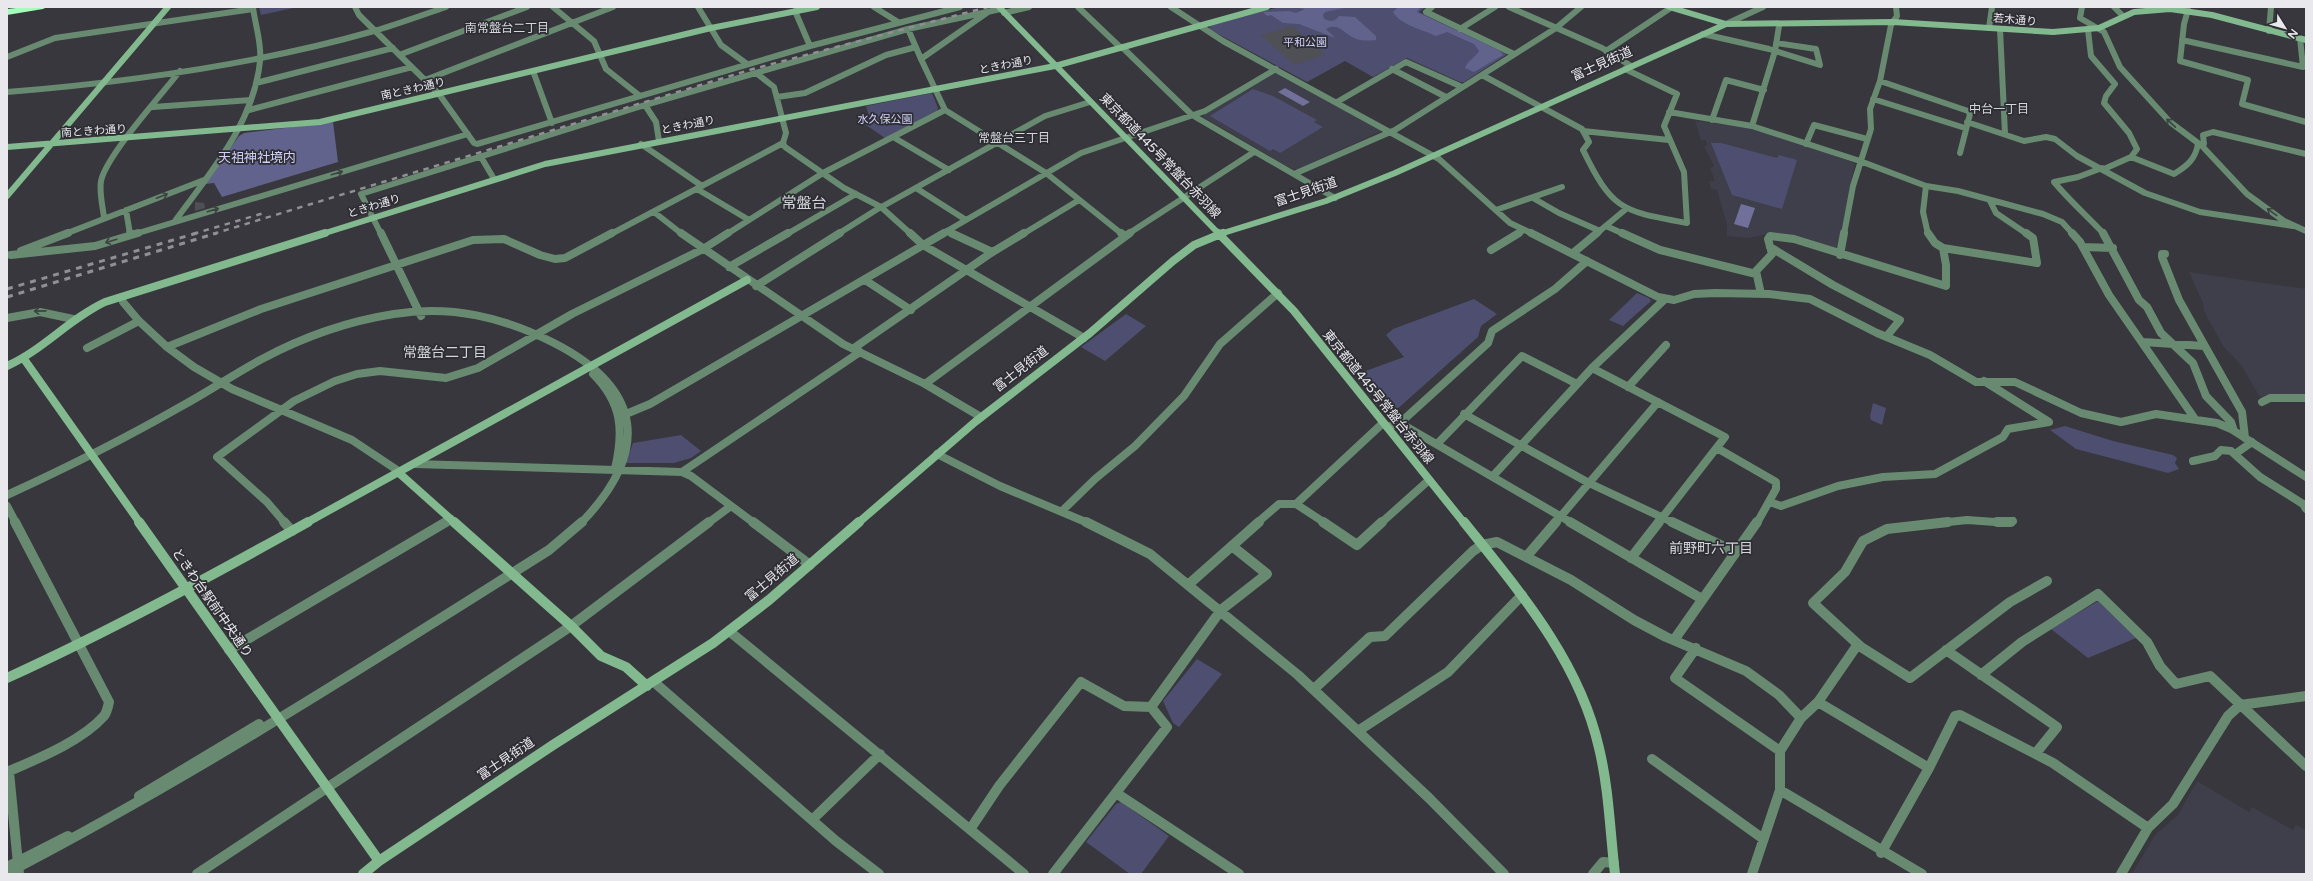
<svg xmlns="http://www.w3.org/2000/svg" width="2313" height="881" viewBox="0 0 2313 881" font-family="'Varela Round','Noto Sans JP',sans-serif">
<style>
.built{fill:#3e3f4b}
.green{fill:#4e4e70}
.forest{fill:#62638c}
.water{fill:#70709a}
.building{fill:#4f5056}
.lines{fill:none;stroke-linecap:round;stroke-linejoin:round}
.street-far2{stroke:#688a70;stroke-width:6}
.street-far1{stroke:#688a70;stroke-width:8}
.street{stroke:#688a70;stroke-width:10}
.secondary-far2{stroke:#82b98e;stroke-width:6}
.secondary-far1{stroke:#82b98e;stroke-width:8}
.secondary{stroke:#82b98e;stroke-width:10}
.highway{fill:#a6fdbb;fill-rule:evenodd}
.rail-far1{stroke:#8f8f94;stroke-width:2.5;stroke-dasharray:5.5 5.5;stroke-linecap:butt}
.rail{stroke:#8f8f94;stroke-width:3;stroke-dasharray:6 6;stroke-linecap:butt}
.oneway{stroke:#3c4442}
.labels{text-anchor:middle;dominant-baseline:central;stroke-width:3.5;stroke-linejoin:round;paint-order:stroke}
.far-street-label{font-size:11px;fill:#e9e9ed;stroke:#2d2d33}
.far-park-label{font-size:11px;fill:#d0d1fa;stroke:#2d2d33}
.far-neighbourhood-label{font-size:12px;fill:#d5d5dd;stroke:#2d2d33}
.street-label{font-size:13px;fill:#e9e9ed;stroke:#2d2d33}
.park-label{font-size:13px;fill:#d0d1fa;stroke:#2d2d33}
.neighbourhood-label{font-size:14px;fill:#d5d5dd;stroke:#2d2d33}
.quarter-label{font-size:15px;fill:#d5d5dd;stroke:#2d2d33}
</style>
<rect width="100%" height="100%" fill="#37373d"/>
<path class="built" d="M1275,73L1382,131L1298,169H1292L1203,117L1205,113Z
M1695,121L1754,128L1855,163L1838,250L1768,234L1749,238L1727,236V225L1717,190L1711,189L1709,181H1715L1710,168L1714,166L1704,146H1707L1706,140H1701Z
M2189,272L2306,289V395H2267L2260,397L2241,365L2223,346L2204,311L2203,303Z
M2197,781L2249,812L2252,807L2293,830L2296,825L2306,830V874H2132L2155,835L2178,815Z"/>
<path class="green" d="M259,7H298L261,15Z
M1279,7H1426L1419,12L1505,52L1506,55L1464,82H1460L1407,58L1373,77L1345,61L1307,82L1209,29L1210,26Z
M1253,89L1273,96L1317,120L1314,122L1323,127L1280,153L1273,149L1270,151L1210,116Z
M932,93L938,108L937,111L885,138L857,119L869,116L866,106Z
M1711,143H1721L1777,158L1779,155L1797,160L1782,209L1732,195Z
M1637,293L1649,298L1651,301L1623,326L1609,320Z
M1474,299L1497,314L1481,326L1478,337L1395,411L1389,410L1360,373L1404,357L1386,335L1393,329Z
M1126,314L1146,326L1105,361L1081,347Z
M1873,403L1886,408L1882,425L1871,420L1870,416Z
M2065,426L2113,441L2173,455L2177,458L2175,463L2179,469L2168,473L2076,449L2050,430Z
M681,435L701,451L691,458L674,463H626L633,443Z
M2098,601L2136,638L2088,658L2051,629Z
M1197,659L1222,674L1179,727L1173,723L1163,701Z
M1121,802L1169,836L1141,874H1130L1086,842L1116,804Z"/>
<path class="forest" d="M1292,7H1349L1325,12L1323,15L1324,19C1332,22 1334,22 1339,16L1355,17L1376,36V40C1369,41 1360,41 1354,38C1344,34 1339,22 1326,29L1335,38L1299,24L1283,23L1271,15L1267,16L1263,12L1289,11L1296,13L1305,9Z
M1394,7H1421L1417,12L1500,51L1503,55L1474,72L1465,68C1468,60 1475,58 1479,51L1474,44L1447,32L1436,36C1424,30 1400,25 1393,12L1397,8Z
M333,122L338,162L222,197L214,183L205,184L239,136L244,133Z"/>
<path class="water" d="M1285,88L1310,102L1303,106L1278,92Z
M1741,204L1755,208L1748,228L1734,224Z"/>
<path class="building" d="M1292,26L1318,48L1325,55L1294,65L1261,35Z
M195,202L204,203L205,208L195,211Z"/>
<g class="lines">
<path class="street-far2" d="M355,7L359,15L439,94L474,143L477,144L810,46L960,7
M553,7L594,41L606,69L640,96
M698,7L721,45L747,64
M874,7L898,22
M1078,7L1121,48
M1171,7L1223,41L1439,159L1510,223L1533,234
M1432,7L1426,12L1514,54
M1509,7L1602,48L1631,66
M2082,7L2080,18L2104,32L2120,67L2170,122L2202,146L2247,194L2284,221L2306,231
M2114,7L2123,16
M2188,10L2184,24L2180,61L2248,80L2242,104L2306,122
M795,11L810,46
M988,12L921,59L908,29L1001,9
M1004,13L1029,7
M1726,24L1763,7
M1989,28L1992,7
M1460,29L1495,7
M2000,29L2005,134
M2088,30L2091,56L2115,84L2106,96L2104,103L2129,133L2137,149L2131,157L2104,169
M2269,31L2271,7
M1703,34L1769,49L1820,65L1816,49L1776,43
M2182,40L2303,67L2300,38
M1122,47L1192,115L1335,198
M1606,51L1672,7
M399,55L527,7
M7,57L55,38L253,9
M1392,69L1446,97
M533,71L552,123
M1482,75L1582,129L1589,142L1583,150C1613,212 1623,211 1687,223L1684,172L1664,126L1677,94L1625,69
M425,80L613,7
M1880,81L1968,111L1970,114L1960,153
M256,83L393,48
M7,92C131,82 254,65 374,31C398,24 422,15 446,7
M777,97L805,93L886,55L916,47
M1873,99L1965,128
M1337,102L1406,62L1462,87
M645,105L656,122L659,141
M153,107L251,100
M249,110L412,67
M945,110L1046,173L1122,234
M1669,112L1752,126L1860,161L1926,186L1958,191L2043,214L2062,222L2073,234
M1712,120L1726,80L1764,90
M1967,122L2024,141L2046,137L2055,139L2077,156L2145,193L2200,212L2293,226
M1752,126L1775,51L1779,26
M1583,131L1669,140
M893,137L949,170
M783,143L785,147L844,188L881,207L911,234
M641,144L702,186
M1806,144L1814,125L1867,139
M2202,146L2204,144L2203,135L2213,132L2306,154
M481,157L494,179
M2131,157L2174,174C2187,166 2196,159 2198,143
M2102,168L2078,177L2054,182C2070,201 2087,216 2104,234
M1294,174L1395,130L1556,28L1581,7
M1926,186L1923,212L1928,234
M916,188L966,220
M697,189L749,220
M1533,198L1559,213L1600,231
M1990,201L1996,213L2027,234
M126,210L130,234
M1496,210L1562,187
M654,212L682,234
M104,218C103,207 99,193 101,181C106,156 162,94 180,71
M175,221C210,173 254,123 260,61C262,43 255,25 253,7
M1606,226L1624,234
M947,231L953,234
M65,234L204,180
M135,234L468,134
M381,234L361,194L645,105L908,29
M611,234L783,143L786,133L774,87L756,73
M727,234L823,173L945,110L921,59
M787,234L856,194
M838,234L876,210L1045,116L1090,102
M942,234L1081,153L1205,111L1276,69
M1023,234L1079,200
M1128,234L1254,152
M1517,234L1524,230
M1596,234L1626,209
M1844,234L1853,186L1871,129L1870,109L1880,81L1891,25L1897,16L1896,7"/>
<path class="street-far1" d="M130,233V235
M381,233L421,316
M681,233L843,344L925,384L981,417
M910,233L923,245L1084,338
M951,233L992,252
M1121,233L1125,236
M1531,233L1658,297L1674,300L1694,294L1715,293L1769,294L1810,299L1877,333L1930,355L1976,382H2015L2081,413L2121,422L2156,414L2217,423L2231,429L2306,477
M1622,233L1660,250L1756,274
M1928,233L1935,243L1943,248L2037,263L2033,238L2026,233
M2072,233L2080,242L2109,295L2195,419
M2103,233L2139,300L2147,307L2161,333L2193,363L2206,396L2231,422L2234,431
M1770,247L1833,285L1900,320L1886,337
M2083,247L2113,248
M1491,250L1519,233
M21,251L68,233
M1573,253L1597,233
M2165,254H2162V257L2179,300L2242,412L2245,438
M11,255L95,246L138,233
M1840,255L1844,233
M729,267L788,233
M865,280L911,310
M756,286L840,233
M1761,294L1756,271L1772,254L1768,239L1770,236L1794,239L1946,286V265L1943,248
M122,297L123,302L139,321L167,347L194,367L232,389L352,440L400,472
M7,318L40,312L73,319
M2143,342L2204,346
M167,347L261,309L473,240L504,239L540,255L555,259L565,258L612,233
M87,348L139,321
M854,348L991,253L1024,233
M1592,368L1725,437L1658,523
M593,374C622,403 624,430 615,469
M925,384L1130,233
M1628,387L1666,345
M2262,402L2270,398H2306
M626,414L650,404L944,233
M1464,414L1589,483L1674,523
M1400,423L1572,523
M1387,427L1400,423L1488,343L1492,331L1555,289L1587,261
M1437,444L1522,356L1577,384
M1717,448L1776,482V489L1757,523
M937,454L1000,486L1088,523
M2235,454L2252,442
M2193,461L2215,456L2221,450L2231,451L2260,477L2303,504L2306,509
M414,464L682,472L691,476L754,523
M682,472L860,352
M1493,476L1592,368L1665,299
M7,495C66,468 124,439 180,407C208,392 234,374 262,359C303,337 349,321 394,314C452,305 503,317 554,343C644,389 650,452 581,523
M1770,502L1781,506L1838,486L1883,477L1935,474L2003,437L2008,429L2049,422L1984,381
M1296,504L1325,523
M7,506L16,523
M1062,511L1095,479L1135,446L1184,396L1220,344L1278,293
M285,523L267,502L217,457L294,401L335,381L357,374L380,371L446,378L478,368L572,314L703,249L728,233
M444,523L451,519
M708,523L731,506
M1257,523L1279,504H1296L1383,423
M1381,523L1429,480
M1555,523L1658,402
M1939,523L1967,520L2009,523L2013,521"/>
<path class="street" d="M284,522L292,531
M753,522L810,565
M1086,522L1150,554L1298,675L1429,798L1504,874
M1323,522L1357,545L1382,522
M1570,522L1702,599
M1672,522L1735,552
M1948,522L1887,529L1863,541L1845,572L1813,603L1861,647L1910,678L2010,602L2047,581
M1997,522H2011
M1526,557L1556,522
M1631,558L1659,522
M1189,584L1259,522
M729,631L1024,874
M1674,640L1757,522
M1696,648L1675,678L1780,751
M229,650L446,522
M1946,650L2057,727L2036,753
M1981,675L2022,642L2098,594L2147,642L2160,666L2176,684L2210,676L2306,766
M654,682L836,841L879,874
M1314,689L1370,637L1385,636L1473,551L1482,545L1497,542L1571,580L1634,620L1666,637L1746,671L1779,695L1801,718
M1818,702L1929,768
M1358,731L1448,672L1522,595
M1652,759L1762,838
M7,772C37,759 82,741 104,716C107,712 108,707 109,702L15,522
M9,772L19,874
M1780,790L1922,874
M1116,793L1239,874
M139,796L259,724
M812,820L880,754
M971,828L999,786L1081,682L1124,706L1151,707L1221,610L1267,574L1232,546
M1881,853L1929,768L1955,716L1960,715L2053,763L2148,828
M7,867L68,836
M7,873C194,776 371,662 549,550L582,522
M197,874L571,626L709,522
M1053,874L1167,727L1151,707
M1593,874L1603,862L1614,863
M1752,874L1780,790V751L1801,718L1818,702L1858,644
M2121,874L2148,828L2173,804L2228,716L2240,705L2306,696"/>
<path class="secondary-far2" d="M999,7L1219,234
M1669,7L1726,24L1893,22L2053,32L2099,28L2134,12L2170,9L2212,15L2306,40
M7,147L320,122L711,28L817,7
M7,196L168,7
M322,234L545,164L1055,66L1267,7
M1220,234L1326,201L1395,173L1726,24"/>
<path class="secondary-far1" d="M1218,233L1294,311L1464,523
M24,359L140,523
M7,366C43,350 69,319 105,302L325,233
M399,473L455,523
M306,523L747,280
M858,523L975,422L1090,333L1173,261L1194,245L1223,233"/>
<path class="secondary" d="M139,522L379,861
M454,522L571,626L601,656L626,667L647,686
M1464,522C1519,591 1579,660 1599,748C1609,789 1610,832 1615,874
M7,678C110,631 209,577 308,522
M363,874L379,861L553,745L713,643L769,600L859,522"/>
<path class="highway" d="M25,7H47L43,9L7,15V9Z"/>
<path class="rail-far1" d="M193,234L264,213
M213,234L753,69L988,7"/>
<path class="rail" d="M7,289L197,233
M7,297L217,233"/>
</g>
<defs><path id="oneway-shaft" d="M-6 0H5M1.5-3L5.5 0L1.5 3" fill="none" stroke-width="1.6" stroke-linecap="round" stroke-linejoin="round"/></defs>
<g class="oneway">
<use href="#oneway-shaft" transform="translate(2171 123) rotate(-137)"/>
<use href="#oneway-shaft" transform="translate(337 173) rotate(-16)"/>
<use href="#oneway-shaft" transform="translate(162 196) rotate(-21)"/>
<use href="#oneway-shaft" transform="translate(213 210) rotate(-16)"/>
<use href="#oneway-shaft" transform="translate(2272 212) rotate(-144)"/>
<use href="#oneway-shaft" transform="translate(111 241) rotate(163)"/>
<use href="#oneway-shaft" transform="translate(40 311) rotate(179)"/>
</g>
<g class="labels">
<g class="far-street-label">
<text transform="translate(2015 20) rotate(5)">若木通り</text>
<text transform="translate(1006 65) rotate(-11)">ときわ通り</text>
<text transform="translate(413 89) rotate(-13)">南ときわ通り</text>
<text transform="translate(688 125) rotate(-11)">ときわ通り</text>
<text transform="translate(94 131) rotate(-4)">南ときわ通り</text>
<text transform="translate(374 206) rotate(-17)">ときわ通り</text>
</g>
<g class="far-park-label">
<text x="1305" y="42">平和公園</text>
<text x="885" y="119">水久保公園</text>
</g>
<g class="far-neighbourhood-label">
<text x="507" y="28">南常盤台二丁目</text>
<text x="1999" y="109">中台一丁目</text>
<text x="1014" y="138">常盤台三丁目</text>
</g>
<g class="street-label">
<text transform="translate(1602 64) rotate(-24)">富士見街道</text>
<text transform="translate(1160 156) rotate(46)">東京都道445号常盤台赤羽線</text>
<text transform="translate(1306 192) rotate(-19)">富士見街道</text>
<text transform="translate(1021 369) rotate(-38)">富士見街道</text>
<text transform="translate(1378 397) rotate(51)">東京都道445号常盤台赤羽線</text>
<text transform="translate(772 578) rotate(-40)">富士見街道</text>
<text transform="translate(212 603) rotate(55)">ときわ台駅前中央通り</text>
<text transform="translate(506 759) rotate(-34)">富士見街道</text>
</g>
<g class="park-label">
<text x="257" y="158">天祖神社境内</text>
</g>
<g class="neighbourhood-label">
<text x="445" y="352">常盤台二丁目</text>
<text x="1711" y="548">前野町六丁目</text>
</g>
<g class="quarter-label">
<text x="804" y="203">常盤台</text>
</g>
</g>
<rect width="2313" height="881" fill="none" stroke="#e9e9ed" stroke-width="16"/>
<g transform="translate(2285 28) rotate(127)" stroke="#2d2d33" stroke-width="3" paint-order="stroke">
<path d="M0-3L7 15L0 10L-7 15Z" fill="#e9e9ed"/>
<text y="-6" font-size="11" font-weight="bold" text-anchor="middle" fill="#e9e9ed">N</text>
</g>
</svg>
